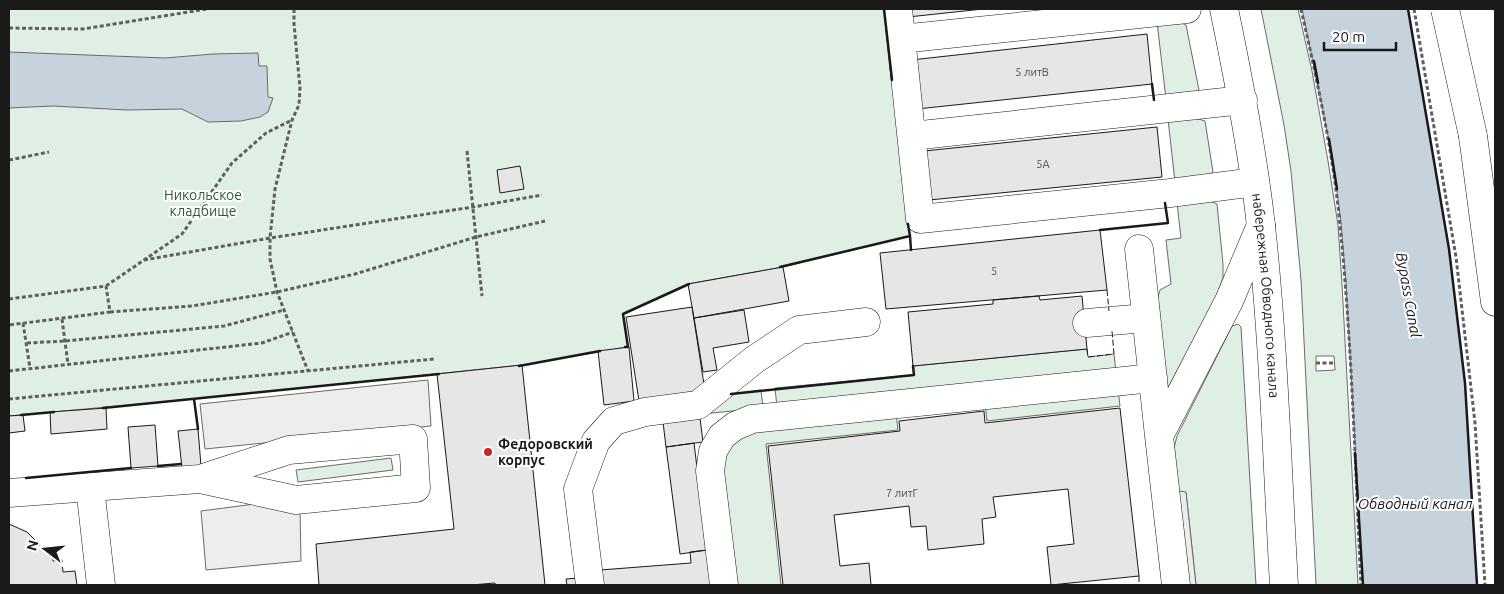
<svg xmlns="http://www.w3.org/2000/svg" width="1504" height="594" viewBox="0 0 1504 594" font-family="Ubuntu,sans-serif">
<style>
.green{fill:#e0efe3;stroke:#6a6a6a;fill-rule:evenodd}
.parking{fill:#ededed;stroke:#6a6a6a}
.water{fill:#c6d2dc;stroke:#6a6a6a}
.building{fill:#e6e6e6;stroke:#1a1a1a}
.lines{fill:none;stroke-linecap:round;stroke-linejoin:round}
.minor-casing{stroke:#1a1a1a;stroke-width:29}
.major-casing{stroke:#1a1a1a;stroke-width:29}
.path{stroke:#5f5f5f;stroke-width:3;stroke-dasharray:4 2.5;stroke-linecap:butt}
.minor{stroke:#fff;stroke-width:28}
.major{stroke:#fff;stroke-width:28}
.major-bridge-casing{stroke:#1a1a1a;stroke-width:29;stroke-linecap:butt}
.major-bridge{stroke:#fff;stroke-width:28}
.fence{stroke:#1a1a1a;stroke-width:1;stroke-dasharray:6 2.5;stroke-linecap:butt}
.wall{stroke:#1a1a1a;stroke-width:2.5}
.poi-dot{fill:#c62828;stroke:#fff;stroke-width:2}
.labels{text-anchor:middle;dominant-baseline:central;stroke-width:4;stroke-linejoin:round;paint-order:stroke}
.number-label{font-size:11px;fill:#4d4d4d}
.park-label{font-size:14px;fill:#2b5a34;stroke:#fff}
.street-label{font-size:14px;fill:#1a1a1a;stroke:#fff}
.poi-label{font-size:14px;font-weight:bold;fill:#1a1a1a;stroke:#fff;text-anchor:start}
.water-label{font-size:15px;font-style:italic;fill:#1a1a1a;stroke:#fff}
</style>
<rect width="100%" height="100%" fill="#fff"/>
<path class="green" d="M9,9H884L910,236L783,267L688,284L623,314L628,347L522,365L194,399L9,416Z
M1261,9H1298L1312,71L1328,161L1338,225L1342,284L1358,585H1316L1301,280L1291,171L1284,125ZM1316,356H1334L1335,370L1316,371Z
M1175,20L1186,25L1199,90L1190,96L1166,99L1157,22Z
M1192,117L1205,121L1213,172L1204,179L1175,182L1168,119Z
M1205,199L1217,204L1223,264V278L1216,297L1169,386H1166L1157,300L1160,290L1171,284L1166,240L1181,238L1177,203Z
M1238,324L1241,327L1256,585H1196L1186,493L1178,491L1173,452L1177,436L1232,326Z
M1087,349L1088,357L1114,354L1116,372L777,407L775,388L914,375L913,366Z
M1118,389L1120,406L987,421L985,404Z
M761,390L763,408L702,414L724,395Z
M896,413L898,430L766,444L781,585H736L721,472C724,454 732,443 747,433Z
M391,458L393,470L298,482L296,470Z"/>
<path class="parking" d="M428,380L431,426L205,449L200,404Z
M1178,491L1186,492L1196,585H1188Z
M270,502L300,508L301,561L206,570L201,511Z"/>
<path class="water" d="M1302,9H1408L1449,249L1465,383L1477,585H1363L1346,284L1341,223L1333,160Z
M9,52L165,58L213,54L258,53L259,66H267L268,97L273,98L268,112L260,117L241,121L208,122L182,109L127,110L53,106L9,108Z"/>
<path class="building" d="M907,9H983L908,17Z
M1147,34L1152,84L917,109L911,60Z
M1157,127L1162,177L929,200L924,151Z
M520,166L524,189L500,193L497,170Z
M1100,230L1107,290L886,309L880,253Z
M783,267L789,301L694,318L688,284Z
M1039,296L1040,300L1082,296L1087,349L913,366L908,312L993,304V300Z
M692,307L705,391L639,401L626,317Z
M744,310L749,342L713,348L717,370L703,372L694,318Z
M629,347L634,401L604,405L598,351Z
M522,365L545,585H495V583L471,585H319L316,544L454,529L437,374Z
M106,408L107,429L51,434L50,412Z
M1120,408L1139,576L1051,585L1047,547L1074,544L1068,489L993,497L996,517L982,519L984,544L928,550L926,526L911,527L909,506L834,515L840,566L869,563L871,585H783L768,446L900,431L899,421L984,411L985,423Z
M23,415L25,431L9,433V416Z
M700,418L703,442L666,447L663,422Z
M155,425L158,466L131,468L128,427Z
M198,429L201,466L182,468L178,431Z
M694,443L707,550L680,554L666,447Z
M9,524L27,532L38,543L44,552L52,551L53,561L62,560L63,572L75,571L77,585H9Z
M707,550L712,585H601L600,570L691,563L690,552Z
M579,578L580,585H567L566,579Z"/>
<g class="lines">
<defs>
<path id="minor" d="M898,9L920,219L1170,193L1255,182
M901,39L1187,9
M912,136L1243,100
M1139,249L1159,436
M1087,323L1146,318
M90,487L101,585
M9,493L200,479L289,450L413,439L416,488L296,500L200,479
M590,585L578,489L596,441L614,421L645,412L698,405L754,360L799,330L866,322
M724,585L710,471L713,451L722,436L735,426L752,419L1153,378
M1176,585L1159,436L1229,301L1261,225"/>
<g id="major">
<path id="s1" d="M1224,9C1239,81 1253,153 1261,226C1274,345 1277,465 1284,585"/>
<path d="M1473,136L1495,302"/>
</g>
</defs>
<use href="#minor" class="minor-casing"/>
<use href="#major" class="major-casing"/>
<path class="path" d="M294,9V24L300,88L299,105L292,120L275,189L270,238V259L277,292L308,371
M1301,9C1317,80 1333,152 1340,225C1352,344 1355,466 1361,585
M1414,9L1456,257L1475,423L1485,585
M9,28L83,29L207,9
M467,151L482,296
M9,160L49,152
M144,260L270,238L473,207L542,195
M106,286L182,234L232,163L266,133L292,120
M9,299L106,286L110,312L9,325
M110,312L192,306L277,292L355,274L476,237L545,221
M62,319L68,364
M23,323L30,368
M27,343L65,341L224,326L284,310
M1316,363H1334
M9,371L262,343L293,332
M9,399L434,359"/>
<use href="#minor" class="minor"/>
<use href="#major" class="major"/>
<defs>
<path id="major-bridge" d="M1445,9L1473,136"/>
</defs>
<use href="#major-bridge" class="major-bridge-casing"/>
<use href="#major-bridge" class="major-bridge"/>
<path class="fence" d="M1107,290L1109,311
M1087,349L1088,357L1114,354L1112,331
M1139,576V585"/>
<path class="wall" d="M884,9L892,80
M1408,9L1449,249L1465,383L1477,585
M1314,61L1318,83
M1152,84L1154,100
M1329,139L1337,189
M1100,230L1168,223L1165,203
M910,236L911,250
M780,267L910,236L908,224
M625,347H628L623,314L689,284
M519,366L600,351
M731,394L914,375L913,366
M194,399L198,429
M103,408L439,374
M21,415L54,412
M1355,453L1363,585
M158,466L181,464
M26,478L131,468"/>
</g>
<circle class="poi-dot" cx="488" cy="452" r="5"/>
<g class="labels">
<g class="number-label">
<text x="1032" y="72">5 литВ</text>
<text x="1043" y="164">5А</text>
<text x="994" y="271">5</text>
<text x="902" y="493">7 литГ</text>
</g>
<g class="park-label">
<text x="203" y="195">Никольское<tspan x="203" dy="16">кладбище</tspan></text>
</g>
<g class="street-label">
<text stroke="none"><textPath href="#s1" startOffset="290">набережная Обводного канала</textPath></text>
</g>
<g class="poi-label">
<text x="498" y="444">Федоровский<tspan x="498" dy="16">корпус</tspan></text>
</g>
<g class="water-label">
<text transform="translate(1409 295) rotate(80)">Bypass Canal</text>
<text x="1415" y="503">Обводный канал</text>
</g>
</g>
<rect width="1504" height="594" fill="none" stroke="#1a1a1a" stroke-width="20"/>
<g transform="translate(45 549) rotate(286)" stroke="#ffffff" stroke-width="4" paint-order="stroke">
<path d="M0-4L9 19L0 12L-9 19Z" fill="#1a1a1a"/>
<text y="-8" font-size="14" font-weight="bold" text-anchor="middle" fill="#1a1a1a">N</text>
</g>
<path d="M1324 42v8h72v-8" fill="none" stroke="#1a1a1a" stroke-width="2.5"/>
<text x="1332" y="42" font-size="15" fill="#1a1a1a" stroke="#ffffff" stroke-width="4" paint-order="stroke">20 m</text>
</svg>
